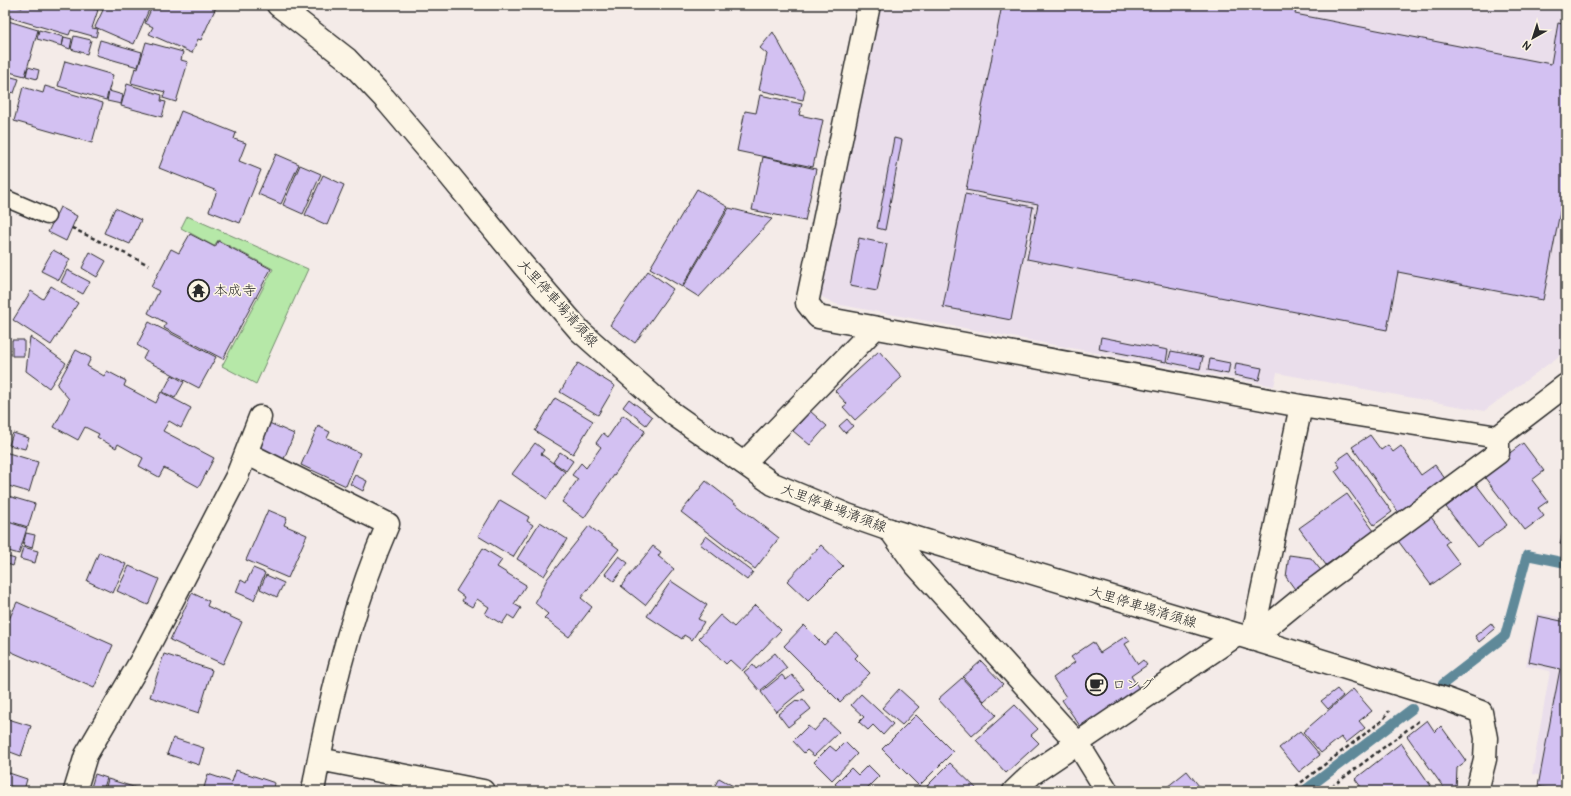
<svg xmlns="http://www.w3.org/2000/svg" width="1571" height="796" viewBox="0 0 1571 796" font-family="Pangolin,'Klee One',sans-serif">
<style>
.built{fill:#eadeeb}
.green{fill:#b6e8a8;stroke:#708a6a}
.lines{fill:none;stroke-linecap:round;stroke-linejoin:round}
.stream{stroke:#5f8999;stroke-width:10}
.building{fill:#d3c1f2;stroke:#2b2b2b}
.service-casing{stroke:#2b2b2b;stroke-width:19}
.minor-casing{stroke:#2b2b2b;stroke-width:25}
.secondary-casing{stroke:#2b2b2b;stroke-width:25}
.path{stroke:#2b2b2b;stroke-width:2.5;stroke-dasharray:4 3;stroke-linecap:butt}
.service{stroke:#fcf5e5;stroke-width:16}
.minor{stroke:#fcf5e5;stroke-width:22}
.secondary{stroke:#fcf5e5;stroke-width:22}
.labels{text-anchor:middle;dominant-baseline:central;stroke-width:3;stroke-linejoin:round;paint-order:stroke}
.poi-label{font-size:14px;fill:#2b2b2b;stroke:#fcf5e5;text-anchor:start}
.street-label{font-size:14px;fill:#2b2b2b;stroke:#fcf5e5}
</style>
<rect width="100%" height="100%" fill="#f4ebe8"/>
<filter id="ink" filterUnits="userSpaceOnUse"><feTurbulence type="fractalNoise" baseFrequency=".025" numOctaves="2"/><feDisplacementMap in="SourceGraphic" scale="8" xChannelSelector="R" yChannelSelector="G"/><feConvolveMatrix kernelMatrix="1 2 1 2 8 2 1 2 1" color-interpolation-filters="sRGB"/></filter>
<g filter="url(#ink)">
<path class="built" d="M880,5H1566V351L1484,411L1277,373L1274,386L836,304L818,295Z
M1536,613L1566,618V791L1561,779L1532,774L1550,671L1526,666Z"/>
<path class="green" d="M187,216L308,269L256,384L222,366L273,269L218,240L214,246L181,228Z"/>
<g class="lines">
<path class="stream" d="M1443,684L1505,636L1527,555L1566,563
M1304,791L1412,709"/>
</g>
<path class="building" d="M5,5H12L22,8L23,5H79L98,10L92,28L98,29L96,37L71,30L69,35L5,16Z
M93,5H151L134,44L95,27L103,10Z
M153,5H217L201,40L198,39L192,53L149,34L153,27L145,23Z
M1002,5H1297L1295,14L1551,64L1558,23L1566,25V181L1543,300L1398,272L1387,330L1027,259L1038,204L966,190Z
M5,20L38,30L25,76L5,71Z
M39,30L64,37L62,46L37,39Z
M773,32L805,90L803,100L759,90L767,54L760,48Z
M74,36L91,40L87,54L71,49Z
M64,37L72,39L70,49L62,46Z
M100,40L142,52L138,67L96,55Z
M146,42L183,52L181,60L188,62L176,102L163,98L165,92L131,83L135,68L138,69Z
M65,61L113,75L106,100L58,86Z
M28,67L39,70L37,79L26,76Z
M8,76L19,79L14,93L5,90Z
M127,84L162,95L161,101L166,102L162,117L121,106Z
M45,86L103,103L92,143L14,121L23,87L43,93Z
M109,91L123,95L121,104L107,101Z
M760,95L802,104L799,115L823,120L813,167L737,151L745,111L756,113Z
M181,111L236,133L234,139L246,143L239,161L261,170L240,223L209,211L217,191L159,168Z
M894,138L902,140L885,230L877,228Z
M276,154L299,164L281,204L258,194Z
M763,157L816,169L805,221L752,210Z
M300,165L321,174L303,214L283,205Z
M323,175L344,185L327,225L305,215Z
M697,189L728,207L682,287L650,268Z
M965,194L1033,207L1011,320L943,307Z
M60,207L77,216L66,241L48,232Z
M115,208L141,220L130,244L104,233Z
M729,208L772,219L699,297L683,287Z
M190,234L215,247L218,241L271,269L223,359L164,328L166,323L148,313L159,291L151,287L171,249L179,253Z
M859,238L887,244L877,291L850,286Z
M53,250L70,259L59,280L41,271Z
M90,252L106,261L97,277L82,268Z
M67,270L90,282L83,294L61,282Z
M648,271L673,289L635,343L610,325Z
M51,286L78,303L51,345L13,320L31,291L43,299Z
M149,322L216,357L199,388L143,359L147,351L137,345Z
M30,337L66,363L49,388L26,371Z
M1101,337L1168,350L1166,362L1099,349Z
M12,340H24V356H12Z
M76,350L91,358L87,366L104,376L107,371L126,381L124,386L156,403L161,392L191,408L181,428L169,421L163,431L214,458L199,487L164,468L159,477L139,466L143,458L118,444L116,448L97,437L99,434L85,427L78,440L54,427L69,399L57,385Z
M879,351L902,377L855,420L843,407L847,404L835,391Z
M1171,351L1203,357L1200,369L1168,362Z
M1210,359L1230,363L1228,374L1208,370Z
M578,363L615,386L598,415L560,392Z
M1236,363L1262,368L1259,380L1234,375Z
M172,375L184,382L175,398L163,392Z
M555,398L593,421L573,454L535,431Z
M629,399L652,417L646,425L623,407Z
M810,411L827,426L810,445L793,431Z
M623,415L645,431L584,518L562,502L578,479L572,475L581,463L586,468L601,447L596,443L603,433L608,437Z
M847,419L853,426L845,433L839,426Z
M267,422L294,434L284,459L256,447Z
M318,426L330,432L327,438L360,453L346,486L301,465Z
M13,433L29,438L25,449L9,445Z
M1370,435L1381,450L1388,445L1393,452L1401,446L1421,475L1435,465L1446,480L1399,513L1352,447Z
M535,443L544,450L541,454L565,472L547,499L512,474Z
M1523,443L1544,471L1532,480L1548,501L1538,508L1544,516L1525,530L1482,474Z
M5,452L38,462L29,492L5,485Z
M560,452L573,461L566,471L553,462Z
M1349,452L1392,512L1374,525L1335,471L1340,467L1336,461Z
M355,475L367,481L363,491L350,484Z
M706,481L779,538L755,569L681,512Z
M1476,484L1507,525L1477,547L1446,507Z
M1347,494L1374,531L1326,565L1299,528Z
M5,495L35,504L28,527L5,520Z
M500,500L529,517L527,521L533,525L513,557L478,536Z
M268,510L287,518L284,525L307,535L288,578L246,560Z
M1428,513L1449,541L1445,544L1460,564L1431,585L1396,538Z
M5,521L27,528L19,554L5,550Z
M540,522L567,539L544,576L517,559Z
M589,526L619,549L581,598L592,607L569,637L544,618L548,614L535,603L547,579Z
M1563,532L1566,533V545L1560,544Z
M26,533L35,535L32,548L23,545Z
M706,536L753,572L747,580L700,544Z
M821,545L843,566L808,601L787,581Z
M653,546L661,552L658,556L674,569L645,605L621,586Z
M23,547L38,551L35,563L20,559Z
M483,548L502,560L497,567L526,585L514,604L521,608L514,619L508,615L502,624L485,614L489,607L477,599L472,607L462,601L464,597L456,591Z
M99,552L126,564L113,593L87,581Z
M1289,555L1311,558L1323,573L1297,592L1286,577Z
M5,556L15,559L13,566L5,563Z
M619,556L628,563L614,581L605,574Z
M129,566L159,579L148,605L117,591Z
M253,568L265,573L254,600L236,592L241,580L246,583Z
M266,575L284,583L277,597L260,589Z
M671,581L707,605L698,619L704,622L692,640L684,635L682,639L647,616Z
M192,593L209,601L207,606L242,622L223,664L170,640Z
M17,602L113,645L94,688L5,649V628Z
M755,605L781,630L742,671L730,660L726,664L699,638L720,615L734,627Z
M1538,616L1566,622V791H1554V790L1538,786L1560,669L1529,662Z
M1491,623L1495,629L1479,642L1475,636Z
M804,625L824,645L837,633L858,655L855,658L870,673L840,702L784,646Z
M1126,636L1130,641L1125,644L1138,664L1143,660L1147,665L1131,676L1140,690L1095,720L1093,717L1080,726L1062,700L1066,697L1053,678L1075,662L1071,657L1093,642L1100,653Z
M775,653L787,668L760,691L744,672L753,665L756,669Z
M164,654L212,670L199,713L150,697Z
M981,661L1003,684L984,701L963,677Z
M782,675L786,680L792,675L804,689L776,712L761,692Z
M962,678L996,715L972,736L938,699Z
M899,689L919,707L902,725L882,708Z
M1337,689L1343,696L1328,709L1321,701Z
M1353,689L1372,711L1359,721L1365,728L1346,743L1341,737L1321,753L1303,732Z
M861,694L893,724L883,735L873,725L868,730L859,722L864,717L851,705Z
M803,699L811,709L788,727L778,714L796,700L798,702Z
M1015,705L1038,729L1031,735L1039,743L1006,773L976,740Z
M916,715L953,752L919,786L882,749Z
M5,718L31,726L21,756L5,750Z
M825,719L839,732L814,756L807,750L804,753L793,741L808,726L814,731Z
M1427,720L1435,732L1441,726L1466,761L1457,768L1456,791H1446L1407,736Z
M1300,731L1320,755L1299,772L1279,748Z
M173,738L204,748L199,765L167,754Z
M845,742L857,754L832,780L814,762L830,746L836,751Z
M1401,743L1431,786L1426,791H1364L1355,779Z
M950,763L979,791H924L923,790Z
M868,765L879,776L864,791H842L835,784L851,768L858,775Z
M236,770L275,783L273,791H203L208,774L232,782Z
M1187,771L1203,791H1162Z
M6,772L27,779L24,790L5,785Z
M95,774L107,778L103,791H90Z
M719,778L742,791H712Z
M108,779L146,791H105Z"/>
<g class="lines">
<defs>
<path id="service" d="M5,198L47,216"/>
<path id="minor" d="M869,5L807,303L818,317L1301,406L1498,437L1566,385
M246,453L388,524C351,609 329,700 313,791
M744,463L875,328
M890,530L914,563L1078,744L1107,791
M1252,639L1301,599L1498,453V437
M1252,639L1301,406
M319,759L483,791
M75,791L86,755L142,659L237,476L260,417
M1014,791L1032,774L1237,635"/>
<path id="secondary" d="M278,5L347,59L384,98L441,165L523,265L580,331L672,413L773,484L847,515L890,530L1252,639L1446,699L1481,712L1486,738L1485,759L1477,791"/>
</defs>
<use href="#service" class="service-casing"/>
<use href="#minor" class="minor-casing"/>
<use href="#secondary" class="secondary-casing"/>
<path class="path" d="M72,228L149,265
M1290,791L1383,720L1389,711
M1326,791L1420,720"/>
<use href="#service" class="service"/>
<use href="#minor" class="minor"/>
<use href="#secondary" class="secondary"/>
</g>
</g>
<defs>
<symbol id="temple-ring" viewBox="-11 -11 22 22"><circle r="9.5" fill="#fcf5e5" stroke="#2b2b2b" stroke-width="1.5"/><path d="M0-6L5-2H3V0L6.5 2.5H4V6H1.5V3h-3V6H-4V2.5H-6.5L-3 0V-2H-5Z" fill="#2b2b2b"/></symbol>
<symbol id="cafe-ring" viewBox="-11 -11 22 22"><circle r="9.5" fill="#fcf5e5" stroke="#2b2b2b" stroke-width="1.5"/><path d="M-5.5-4.5H6V0H3Q3 3.5 0 3.5H-2.5Q-5.5 3.5-5.5 0ZM3-3.2v2h1.7v-2ZM-6 4.5H4V6H-6Z" fill="#2b2b2b"/></symbol>
</defs>
<g fill-rule="evenodd">
<use href="#temple-ring" x="186" y="278" width="25" height="25"/>
<use href="#cafe-ring" x="1084" y="672" width="25" height="25"/>
</g>
<g class="labels">
<g class="poi-label">
<text x="214" y="290">本成寺</text>
<text x="1112" y="684">ロング</text>
</g>
<g class="street-label">
<text transform="translate(558 303) rotate(48)">大里停車場清須線</text>
<text transform="translate(834 508) rotate(21)">大里停車場清須線</text>
<text transform="translate(1143 607) rotate(17)">大里停車場清須線</text>
</g>
</g>
<rect width="1571" height="796" fill="none" stroke="#fcf5e5" stroke-width="20"/>
<rect x="10" y="10" width="1551" height="776" fill="none" stroke="#2b2b2b" stroke-width="1.5" filter="url(#ink)"/>
<g transform="translate(1533 38) rotate(219)" stroke="#fcf5e5" stroke-width="3" paint-order="stroke">
<path d="M0-3L7 15L0 10L-7 15Z" fill="#2b2b2b"/>
<text y="-6" font-size="11" font-weight="bold" text-anchor="middle" fill="#2b2b2b">N</text>
</g>
</svg>
